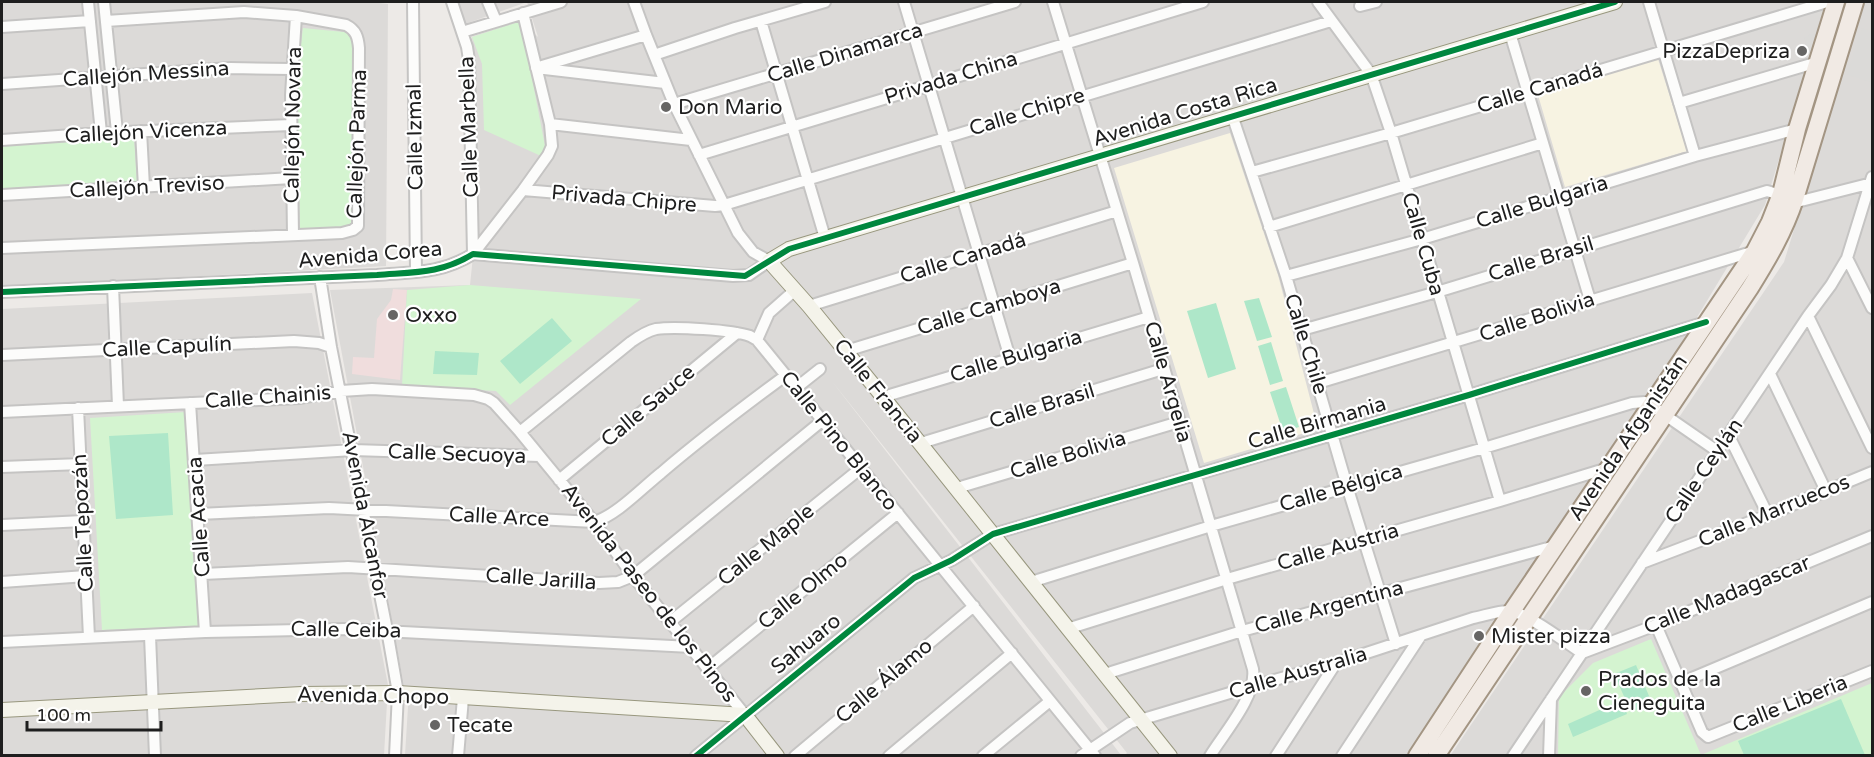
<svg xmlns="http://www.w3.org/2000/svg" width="1874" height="757" viewBox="0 0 1874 757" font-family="'Varela Round',sans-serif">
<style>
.residential{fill:#dcdad8}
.commercial{fill:#f0dddd}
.education{fill:#f7f3e2}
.religious{fill:#dbdad8}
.park{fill:#d4f4d0}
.pitch{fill:#aee7c9}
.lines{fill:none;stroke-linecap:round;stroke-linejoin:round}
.street-casing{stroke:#c5c4c3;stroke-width:14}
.secondary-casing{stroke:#98977e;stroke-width:16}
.primary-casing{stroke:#a39583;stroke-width:20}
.street{stroke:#fcfcfb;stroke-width:10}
.secondary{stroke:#f4f3ea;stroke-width:14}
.primary{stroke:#f1eae4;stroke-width:16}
.cycleway-casing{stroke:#fff;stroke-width:10}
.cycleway{stroke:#00873e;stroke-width:6}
.poi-dot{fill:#666564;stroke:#fff;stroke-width:2}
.labels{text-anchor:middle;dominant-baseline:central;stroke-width:4.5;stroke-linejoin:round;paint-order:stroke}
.poi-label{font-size:21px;fill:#1e1e1e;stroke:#fff;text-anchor:start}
.street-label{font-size:21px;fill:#1e1e1e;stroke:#fff}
</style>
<rect width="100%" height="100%" fill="#edeae7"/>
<path class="residential" d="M2,2H370L388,4L386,266L2,287Z
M456,2H1827L1765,205L1662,375L1409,755H1125L1127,753L831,380L1121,755H405L408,707L330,290L470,285L479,199L475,59L472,37L521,21L538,37L527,2L465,24Z
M1864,2H1872V755L1450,756L1784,262Z
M312,293L388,685L384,755L2,756V309Z"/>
<path class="commercial" d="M393,289L407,290L400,380L352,374L353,357L374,358L377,319L391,300Z"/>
<path class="education" d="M1658,59L1687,151L1565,187L1538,95Z
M1230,133L1278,275L1318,429L1204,463L1114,168Z"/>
<path class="religious" d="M1862,28L1872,31V75L1870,82L1847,75Z
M1820,31L1814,55L1810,56L1804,37Z"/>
<path class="park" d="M521,21L545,146L541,156L484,130L482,64L472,37Z
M303,28L354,33L352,227L300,230L297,75Z
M134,138L137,183L2,191V146Z
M470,285L641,299L510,405L496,391L402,386L407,290Z
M186,412L198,626L102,630L90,418Z
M1651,639L1701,755L1872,683V755L1558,756L1559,697L1593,663Z"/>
<path class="pitch" d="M1259,298L1272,337L1257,341L1244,301Z
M1216,303L1236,369L1208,378L1187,311Z
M552,318L572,341L520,384L500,361Z
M1271,342L1283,381L1270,385L1258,346Z
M435,351L479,353L477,375L433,374Z
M1286,387L1299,427L1283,432L1270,392Z
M168,433L173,515L116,519L109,436Z
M1636,665L1652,703L1631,712L1614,674Z
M1841,699L1865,755H1744L1738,741Z
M1622,700L1627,714L1573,737L1568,724Z"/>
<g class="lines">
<defs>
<path id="street" d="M88,2L101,133
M104,2L117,132
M413,2L416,272
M452,2L467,47L469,60L473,254
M488,2L496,21
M904,2L1010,358
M1053,2L1133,263L1253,669C1257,696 1224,733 1210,756
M1318,2L1371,74L1391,133L1500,501
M1649,2L1695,156
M1360,6L1376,2
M761,21L825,238
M2,27L90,21
M462,32L561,2
M1510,33L1590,300
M654,55L735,28L825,2
M542,66L646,35
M536,68L665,83
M2,84L230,68L291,69
M1679,103L1818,62
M674,104L1015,2
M1232,115L1286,276L1347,486L1396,644
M550,124L691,140
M141,131L144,187
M2,140L101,133L291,125
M699,155L1203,2
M1252,172L1391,133L1827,2
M523,190L715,206L724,205L1331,21
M2,195L292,178
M1269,227L1543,143
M293,235L291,95L296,16
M2,248L342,233L353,230L358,226L359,48C358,37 356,30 346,25L296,16L244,12L106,21
M473,254L523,190L548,155L552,146L550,124L523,13
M1847,258L1872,308
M1286,276L1422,239L1695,156L1797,129
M320,277L331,347L387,630L398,693L395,756
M113,286L118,406
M2,292L377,275C413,272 441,274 473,254L733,276L749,275L769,261L753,252L738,233L674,104L646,35L634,2
M809,306L1117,211
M1808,316L1872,448
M1302,330L1437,292L1767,191L1801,201L1872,183
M757,340L769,313L795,290
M846,351L1133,263
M2,355L294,341L319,343L331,347
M1770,374L1826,491
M1318,383L1755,251
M796,388L820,369
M883,397L1149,317
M190,403L205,632
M78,408L89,637
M2,412L299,398L341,391L372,389L474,395L488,399L494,403L520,432L594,522L633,576L745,715
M520,432L631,342C638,337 647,331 656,329C675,326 732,330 750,336L757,340L1095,756
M1728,434L1768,515
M921,443L1163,369
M195,460L353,450L539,456
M2,467L81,464
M559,480L737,333
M957,488L1179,422
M199,514L329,508L594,522C617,515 642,488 661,473C701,439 743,407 785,376
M2,525L83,521
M1642,563L1768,515L1872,472
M203,574L348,567L599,583L618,582L633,576L823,420
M2,582L86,576
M1031,582L1211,526L1484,448L1632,403L1645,402L1652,406L1717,451
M670,622L861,468
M1656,625L1702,732L1708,737L1872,671
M1067,629L1227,579L1500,501L1608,468
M150,636L155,756
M2,642L205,632L344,629L691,647
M1582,653L1656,625L1872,536
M707,669L898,513
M1105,674L1242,631L1555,546
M1680,683L1872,602
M458,756L463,698
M696,756L914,578L952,560L993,534L1469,395L1706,322
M795,756L974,606
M889,756L1012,653
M983,756L1050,701
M1081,756L1130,723L1253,686L1336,663L1473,618C1484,616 1497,611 1509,611C1523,610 1568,644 1582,653
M1276,756L1336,663
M1342,756L1420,637
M1513,756L1808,316L1831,285L1847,258L1872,177
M1549,756L1551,699"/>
<path id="secondary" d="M2,710L302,694L398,693L745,715L777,756
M1170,756L883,397L809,306L769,261L789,249L1615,2"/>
<path id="primary" d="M1417,756L1512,611L1755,251L1770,222L1781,194L1797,129L1836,2
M1436,756L1750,288C1768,259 1784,232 1795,199L1855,2"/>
</defs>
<use href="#street" class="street-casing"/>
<use href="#secondary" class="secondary-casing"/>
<use href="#primary" class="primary-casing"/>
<use href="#street" class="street"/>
<use href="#secondary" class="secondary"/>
<use href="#primary" class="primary"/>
<defs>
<path id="cycleway" d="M2,292L377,275C413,272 441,274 473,254L745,276L789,249L1615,2
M696,756L914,578L952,560L993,534L1469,395L1706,322"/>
</defs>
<use href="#cycleway" class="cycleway-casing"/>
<use href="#cycleway" class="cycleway"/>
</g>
<g class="poi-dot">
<circle cx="1802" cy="51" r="6"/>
<circle cx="666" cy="107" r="6"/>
<circle cx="393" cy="315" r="6"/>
<circle cx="1479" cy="636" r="6"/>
<circle cx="1586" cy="691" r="6"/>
<circle cx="435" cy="725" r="6"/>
</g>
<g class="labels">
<g class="poi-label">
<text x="1790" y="51" text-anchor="end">PizzaDepriza</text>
<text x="678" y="107">Don Mario</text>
<text x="405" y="315">Oxxo</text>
<text x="1491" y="636">Mister pizza</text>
<text x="1598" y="679">Prados de la<tspan x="1598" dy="24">Cieneguita</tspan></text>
<text x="447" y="725">Tecate</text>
</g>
<g class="street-label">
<text transform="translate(845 53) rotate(-17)">Calle Dinamarca</text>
<text transform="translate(146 74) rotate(-4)">Callejón Messina</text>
<text transform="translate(951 78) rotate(-17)">Privada China</text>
<text transform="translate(1540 88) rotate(-17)">Calle Canadá</text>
<text transform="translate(1027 112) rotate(-17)">Calle Chipre</text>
<text transform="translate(1185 112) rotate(-17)">Avenida Costa Rica</text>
<text transform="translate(293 125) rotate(-89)">Callejón Novara</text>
<text transform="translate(469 127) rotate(-92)">Calle Marbella</text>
<text transform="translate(146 132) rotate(-3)">Callejón Vicenza</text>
<text transform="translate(415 137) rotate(-91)">Calle Izmal</text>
<text transform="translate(357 144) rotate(-88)">Callejón Parma</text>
<text transform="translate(147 187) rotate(-3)">Callejón Treviso</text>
<text transform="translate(624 199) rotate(5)">Privada Chipre</text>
<text transform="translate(1542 202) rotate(-17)">Calle Bulgaria</text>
<text transform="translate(1423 244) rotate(74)">Calle Cuba</text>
<text transform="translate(370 255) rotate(-5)">Avenida Corea</text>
<text transform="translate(963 258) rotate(-17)">Calle Canadá</text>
<text transform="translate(1541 259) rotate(-17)">Calle Brasil</text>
<text transform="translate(989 307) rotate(-17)">Calle Camboya</text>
<text transform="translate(1537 317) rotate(-18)">Calle Bolivia</text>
<text transform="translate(1306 344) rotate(73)">Calle Chile</text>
<text transform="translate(167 347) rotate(-3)">Calle Capulín</text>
<text transform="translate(1016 356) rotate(-17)">Calle Bulgaria</text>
<text transform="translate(1168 382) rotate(74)">Calle Argelia</text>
<text transform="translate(878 391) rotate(51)">Calle Francia</text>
<text transform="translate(268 397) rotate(-4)">Calle Chainis</text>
<text transform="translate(648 406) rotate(-40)">Calle Sauce</text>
<text transform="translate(1042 406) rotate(-17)">Calle Brasil</text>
<text transform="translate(1317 423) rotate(-16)">Calle Birmania</text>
<text transform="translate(1628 438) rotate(-56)">Avenida Afganistán</text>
<text transform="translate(839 441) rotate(51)">Calle Pino Blanco</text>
<text transform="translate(457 454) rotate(2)">Calle Secuoya</text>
<text transform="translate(1068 455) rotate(-17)">Calle Bolivia</text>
<text transform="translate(1704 471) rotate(-56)">Calle Ceylán</text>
<text transform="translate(1341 488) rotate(-16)">Calle Bélgica</text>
<text transform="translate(1774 511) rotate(-22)">Calle Marruecos</text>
<text transform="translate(365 515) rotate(79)">Avenida Alcanfor</text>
<text transform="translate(199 517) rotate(-94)">Calle Acacia</text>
<text transform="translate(499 517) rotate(3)">Calle Arce</text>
<text transform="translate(83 523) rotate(-93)">Calle Tepozán</text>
<text transform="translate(766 545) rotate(-39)">Calle Maple</text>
<text transform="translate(1338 547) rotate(-16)">Calle Austria</text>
<text transform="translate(541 579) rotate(4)">Calle Jarilla</text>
<text transform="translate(803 591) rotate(-39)">Calle Olmo</text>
<text transform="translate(649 593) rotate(52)">Avenida Paseo de los Pinos</text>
<text transform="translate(1727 595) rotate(-22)">Calle Madagascar</text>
<text transform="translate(1329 607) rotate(-15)">Calle Argentina</text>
<text transform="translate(346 630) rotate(1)">Calle Ceiba</text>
<text transform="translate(806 644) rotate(-39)">Sahuaro</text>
<text transform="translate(1298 673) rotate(-16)">Calle Australia</text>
<text transform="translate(884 681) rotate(-40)">Calle Álamo</text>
<text transform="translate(373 696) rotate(1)">Avenida Chopo</text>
<text transform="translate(1790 704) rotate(-22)">Calle Liberia</text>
</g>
</g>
<rect width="1874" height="757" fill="none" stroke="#1e1e1e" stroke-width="6"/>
<path d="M27 721v9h134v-9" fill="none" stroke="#1e1e1e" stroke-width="3"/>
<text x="36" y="721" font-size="18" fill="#1e1e1e" stroke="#ffffff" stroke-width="4.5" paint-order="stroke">100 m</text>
</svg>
